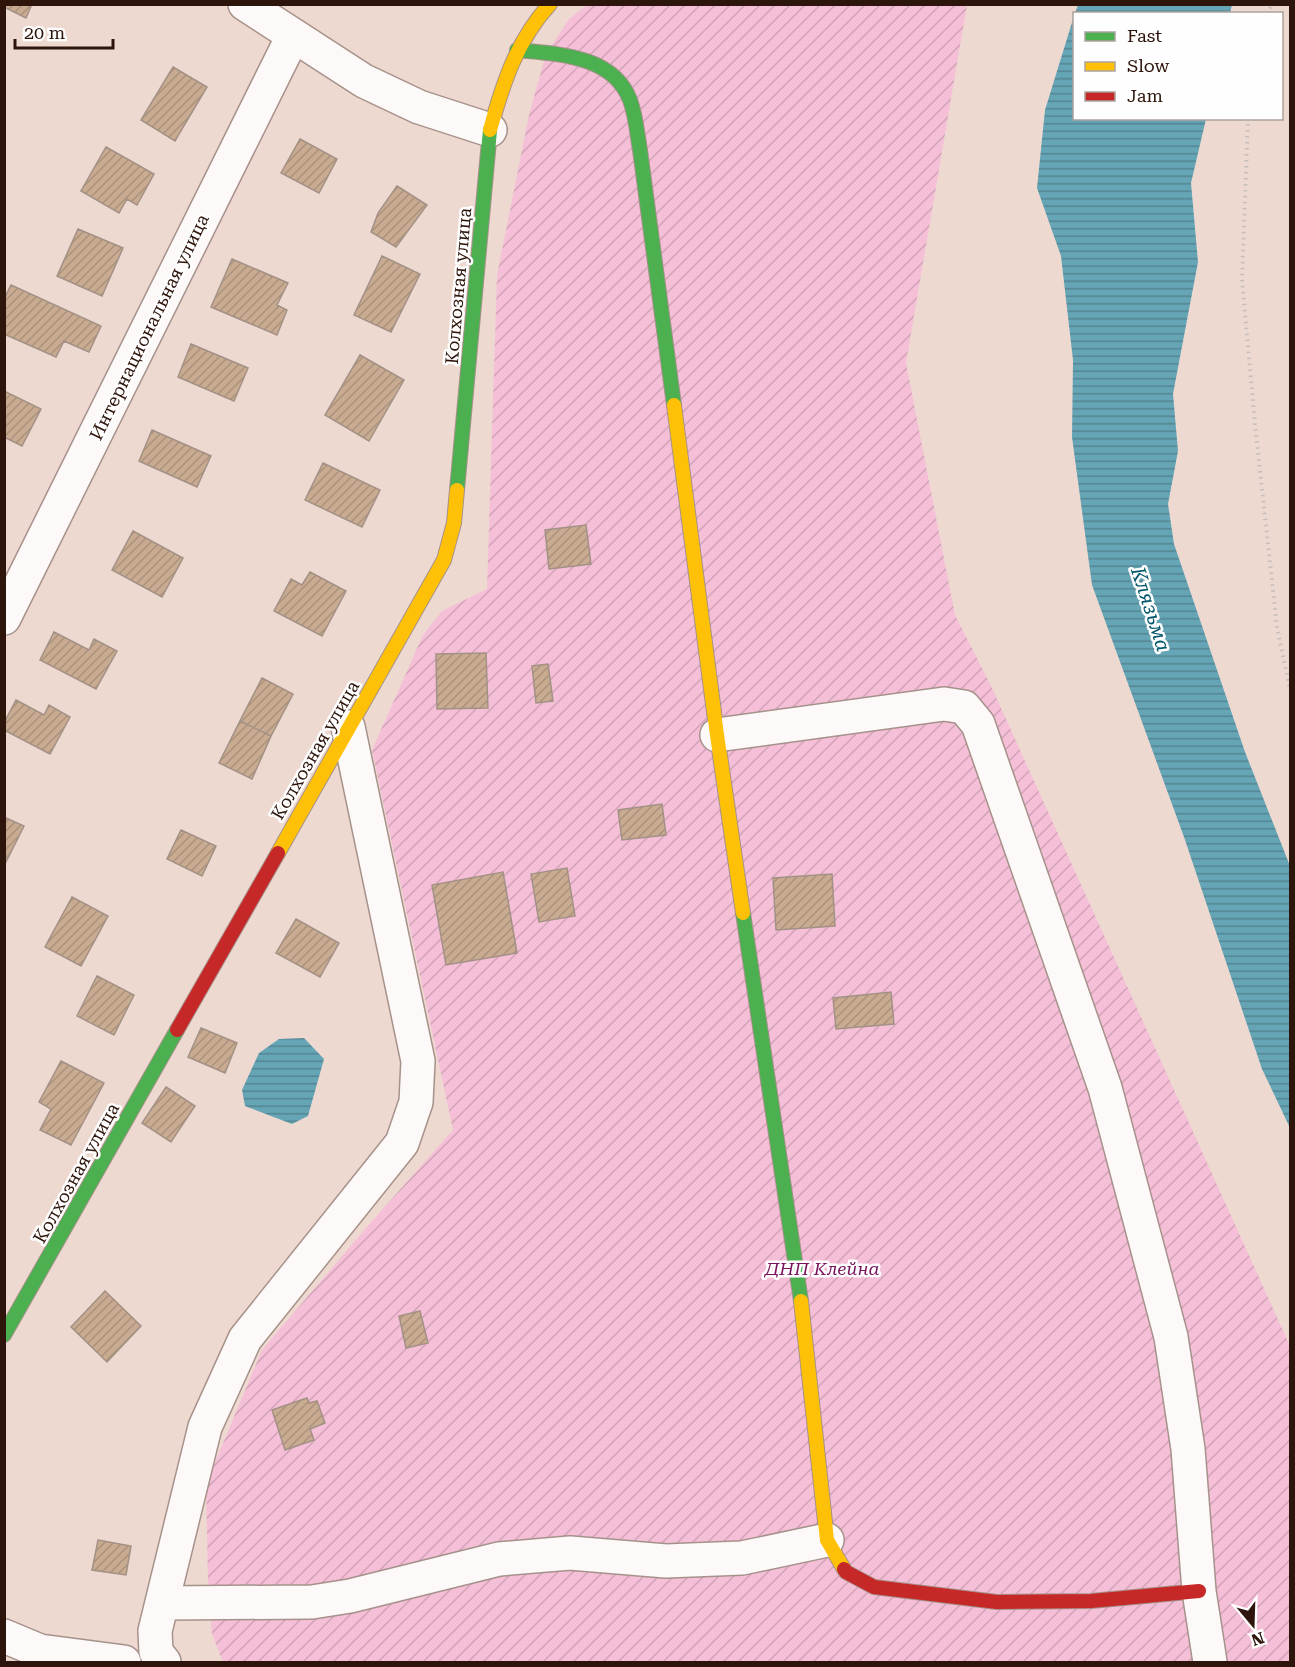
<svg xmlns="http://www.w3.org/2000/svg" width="1295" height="1667" viewBox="0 0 1295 1667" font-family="'Roboto Serif',serif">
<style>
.garden{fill:url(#garden-furrows)}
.water{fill:url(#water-rules)}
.building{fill:url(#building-hatch);stroke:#a39185;stroke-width:1.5}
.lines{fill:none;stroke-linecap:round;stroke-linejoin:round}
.street-casing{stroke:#a6928a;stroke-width:36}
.fast-casing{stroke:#a6928a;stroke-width:16}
.slow-casing{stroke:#a6928a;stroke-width:16}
.jam-casing{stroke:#a6928a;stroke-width:16}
.path{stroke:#c7bdba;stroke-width:4;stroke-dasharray:1.5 4.5;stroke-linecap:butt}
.street{stroke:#fcf9f8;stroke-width:33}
.fast{stroke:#4caf50;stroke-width:14}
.slow{stroke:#ffc107;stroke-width:14}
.jam{stroke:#c62828;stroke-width:14}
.labels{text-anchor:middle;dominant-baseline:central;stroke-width:5;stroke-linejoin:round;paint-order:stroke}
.street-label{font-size:18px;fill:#2d150c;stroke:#fefefe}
.park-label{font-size:18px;font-style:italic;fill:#79135f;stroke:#fefefe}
.water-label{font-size:20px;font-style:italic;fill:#00566b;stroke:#fefefe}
</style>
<defs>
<pattern id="garden-furrows" width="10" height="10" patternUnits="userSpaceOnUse" patternTransform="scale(1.5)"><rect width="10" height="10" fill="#f4bfd7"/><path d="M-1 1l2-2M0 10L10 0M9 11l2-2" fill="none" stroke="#d2a3b7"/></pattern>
<pattern id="water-rules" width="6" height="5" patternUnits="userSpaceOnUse" patternTransform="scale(1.5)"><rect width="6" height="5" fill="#65a5b6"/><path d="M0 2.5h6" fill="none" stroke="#548592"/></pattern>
<pattern id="building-hatch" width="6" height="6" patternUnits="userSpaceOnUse" patternTransform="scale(1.5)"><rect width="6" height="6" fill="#c8ab91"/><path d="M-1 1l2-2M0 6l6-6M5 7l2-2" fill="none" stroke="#ac927c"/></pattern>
</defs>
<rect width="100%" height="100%" fill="#eed9d1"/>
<path class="garden" d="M587,5H967L906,363L955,615L991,686L1290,1346V1662H223L212,1634L208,1582L206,1484L262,1350L366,1228L453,1130L372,750L423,635L442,611L487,589L497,275L529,115L546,54L569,19Z"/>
<path class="water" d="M1078,5V4L1232,5L1230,13H1075Z
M1074,16V118L1206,119L1191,183L1198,262L1173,394L1178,451L1168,504L1174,544L1245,752L1290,866V1128L1262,1069L1184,837L1092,585L1072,437L1073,360L1061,256L1037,188L1045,110Z
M304,1038L324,1059L308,1116L292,1124L245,1106L242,1090L259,1053L279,1039Z"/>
<path class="building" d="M4,4H32L26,18L4,7Z
M173,67L207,87L175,141L141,120Z
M300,139L337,159L319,193L281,173Z
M106,147L154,174L137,205L127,199L119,213L81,191Z
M397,186L427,205L396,247L371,232L378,213Z
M78,229L123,248L102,296L57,276Z
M382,256L420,274L391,332L354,315Z
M232,259L288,283L277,305L287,310L277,335L211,307Z
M11,285L101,326L89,352L64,341L56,357L4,334V299Z
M191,344L248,368L234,401L178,377Z
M360,355L404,380L369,441L325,415Z
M4,391L41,409L22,446L4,437Z
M152,430L211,456L197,487L139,461Z
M323,463L380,490L362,527L305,500Z
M586,525L591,564L549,569L545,530Z
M133,531L183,558L162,597L112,570Z
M310,572L346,591L322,636L274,611L291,579L302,585Z
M54,632L89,650L94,639L117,651L96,689L40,660Z
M486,653L488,708L437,709L436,654Z
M548,664L553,701L536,703L532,666Z
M262,678L293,694L271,736L240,721Z
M16,700L44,715L49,705L70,717L50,754L4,730V723Z
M240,721L271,736L252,779L219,763Z
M662,804L666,835L622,840L618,810Z
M4,817L24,826L4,866Z
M181,830L216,846L202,876L167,859Z
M567,868L575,916L539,922L531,874Z
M503,872L517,953L446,965L432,885Z
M832,874L835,926L776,930L773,878Z
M72,897L108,916L81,966L45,947Z
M296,919L339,943L320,977L276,953Z
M97,976L134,995L114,1035L77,1016Z
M891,992L894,1024L836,1029L833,998Z
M201,1028L237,1043L225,1073L188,1057Z
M61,1061L104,1083L71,1145L40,1130L51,1109L39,1102Z
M166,1087L195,1106L171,1142L142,1123Z
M105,1291L141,1326L107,1362L71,1327Z
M420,1311L428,1343L406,1348L399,1316Z
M307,1398L309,1403L317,1401L325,1423L310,1429L314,1440L285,1450L272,1410Z
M98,1540L131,1546L126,1575L92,1570Z"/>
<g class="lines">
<defs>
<path id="street" d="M245,4L364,81L419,107L490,130
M4,618L293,36
M717,735L944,704L964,707L978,724L1105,1088L1171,1337L1188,1449L1199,1591L1210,1662
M162,1603L312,1602L350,1596L499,1559L570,1553L666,1561L742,1558L827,1540
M4,1636L40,1651L124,1662
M164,1662L156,1652L155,1631L205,1427L245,1339L402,1143L416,1102L418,1061L348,727"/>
<path id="fast" d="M517,50C557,54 613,55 630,100C636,116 637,133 640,150L674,405
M457,490L490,130
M743,913L801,1301
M4,1335L177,1030"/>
<path id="slow" d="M490,130C503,83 517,40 550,4
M674,405L717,735L743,913
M278,853L444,560L454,523L457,490
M801,1301L827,1540L844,1569"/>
<path id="jam" d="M177,1030L278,853
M844,1569L846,1572L874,1587L997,1602L1091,1601L1199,1591"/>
</defs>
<use href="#street" class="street-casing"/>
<use href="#fast" class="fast-casing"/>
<use href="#slow" class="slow-casing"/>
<use href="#jam" class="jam-casing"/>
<path class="path" d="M1268,14L1272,4
M1248,118L1242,279L1255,425L1277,627L1290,690"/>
<use href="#street" class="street"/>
<use href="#fast" class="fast"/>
<use href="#slow" class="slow"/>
<use href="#jam" class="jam"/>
</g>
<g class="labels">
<g class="street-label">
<text transform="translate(458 286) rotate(-85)">Колхозная улица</text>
<text transform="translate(149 327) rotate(-64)">Интернациональная улица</text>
<text transform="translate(315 750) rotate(-60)">Колхозная улица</text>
<text transform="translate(76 1173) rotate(-61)">Колхозная улица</text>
</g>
<g class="park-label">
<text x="822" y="1268">ДНП Клейна</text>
</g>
<g class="water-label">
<text transform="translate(1151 609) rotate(72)">Клязьма</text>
</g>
</g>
<rect width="1295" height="1667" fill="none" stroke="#2d150c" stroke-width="12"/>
<rect x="1073" y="12" width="210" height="108" fill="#fefefe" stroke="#aaa19d" stroke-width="1.5"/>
<rect x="1085" y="32" width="30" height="9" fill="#4caf50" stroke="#aaa19d" stroke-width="1.5"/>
<text x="1127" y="42" font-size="18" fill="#2d150c">Fast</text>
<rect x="1085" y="62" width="30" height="9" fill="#ffc107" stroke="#aaa19d" stroke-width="1.5"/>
<text x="1127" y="72" font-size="18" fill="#2d150c">Slow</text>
<rect x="1085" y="92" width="30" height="9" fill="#c62828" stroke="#aaa19d" stroke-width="1.5"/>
<text x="1127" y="102" font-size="18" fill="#2d150c">Jam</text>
<g transform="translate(1253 1625) rotate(161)" stroke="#fefefe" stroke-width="4.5" paint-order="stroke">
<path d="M0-4.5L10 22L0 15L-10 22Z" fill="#2d150c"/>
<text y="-9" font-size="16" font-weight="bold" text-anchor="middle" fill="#2d150c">N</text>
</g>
<path d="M15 39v9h98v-9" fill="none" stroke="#2d150c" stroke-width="3"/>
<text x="24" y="39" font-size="18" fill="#2d150c" stroke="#fefefe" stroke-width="4.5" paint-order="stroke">20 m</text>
</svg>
